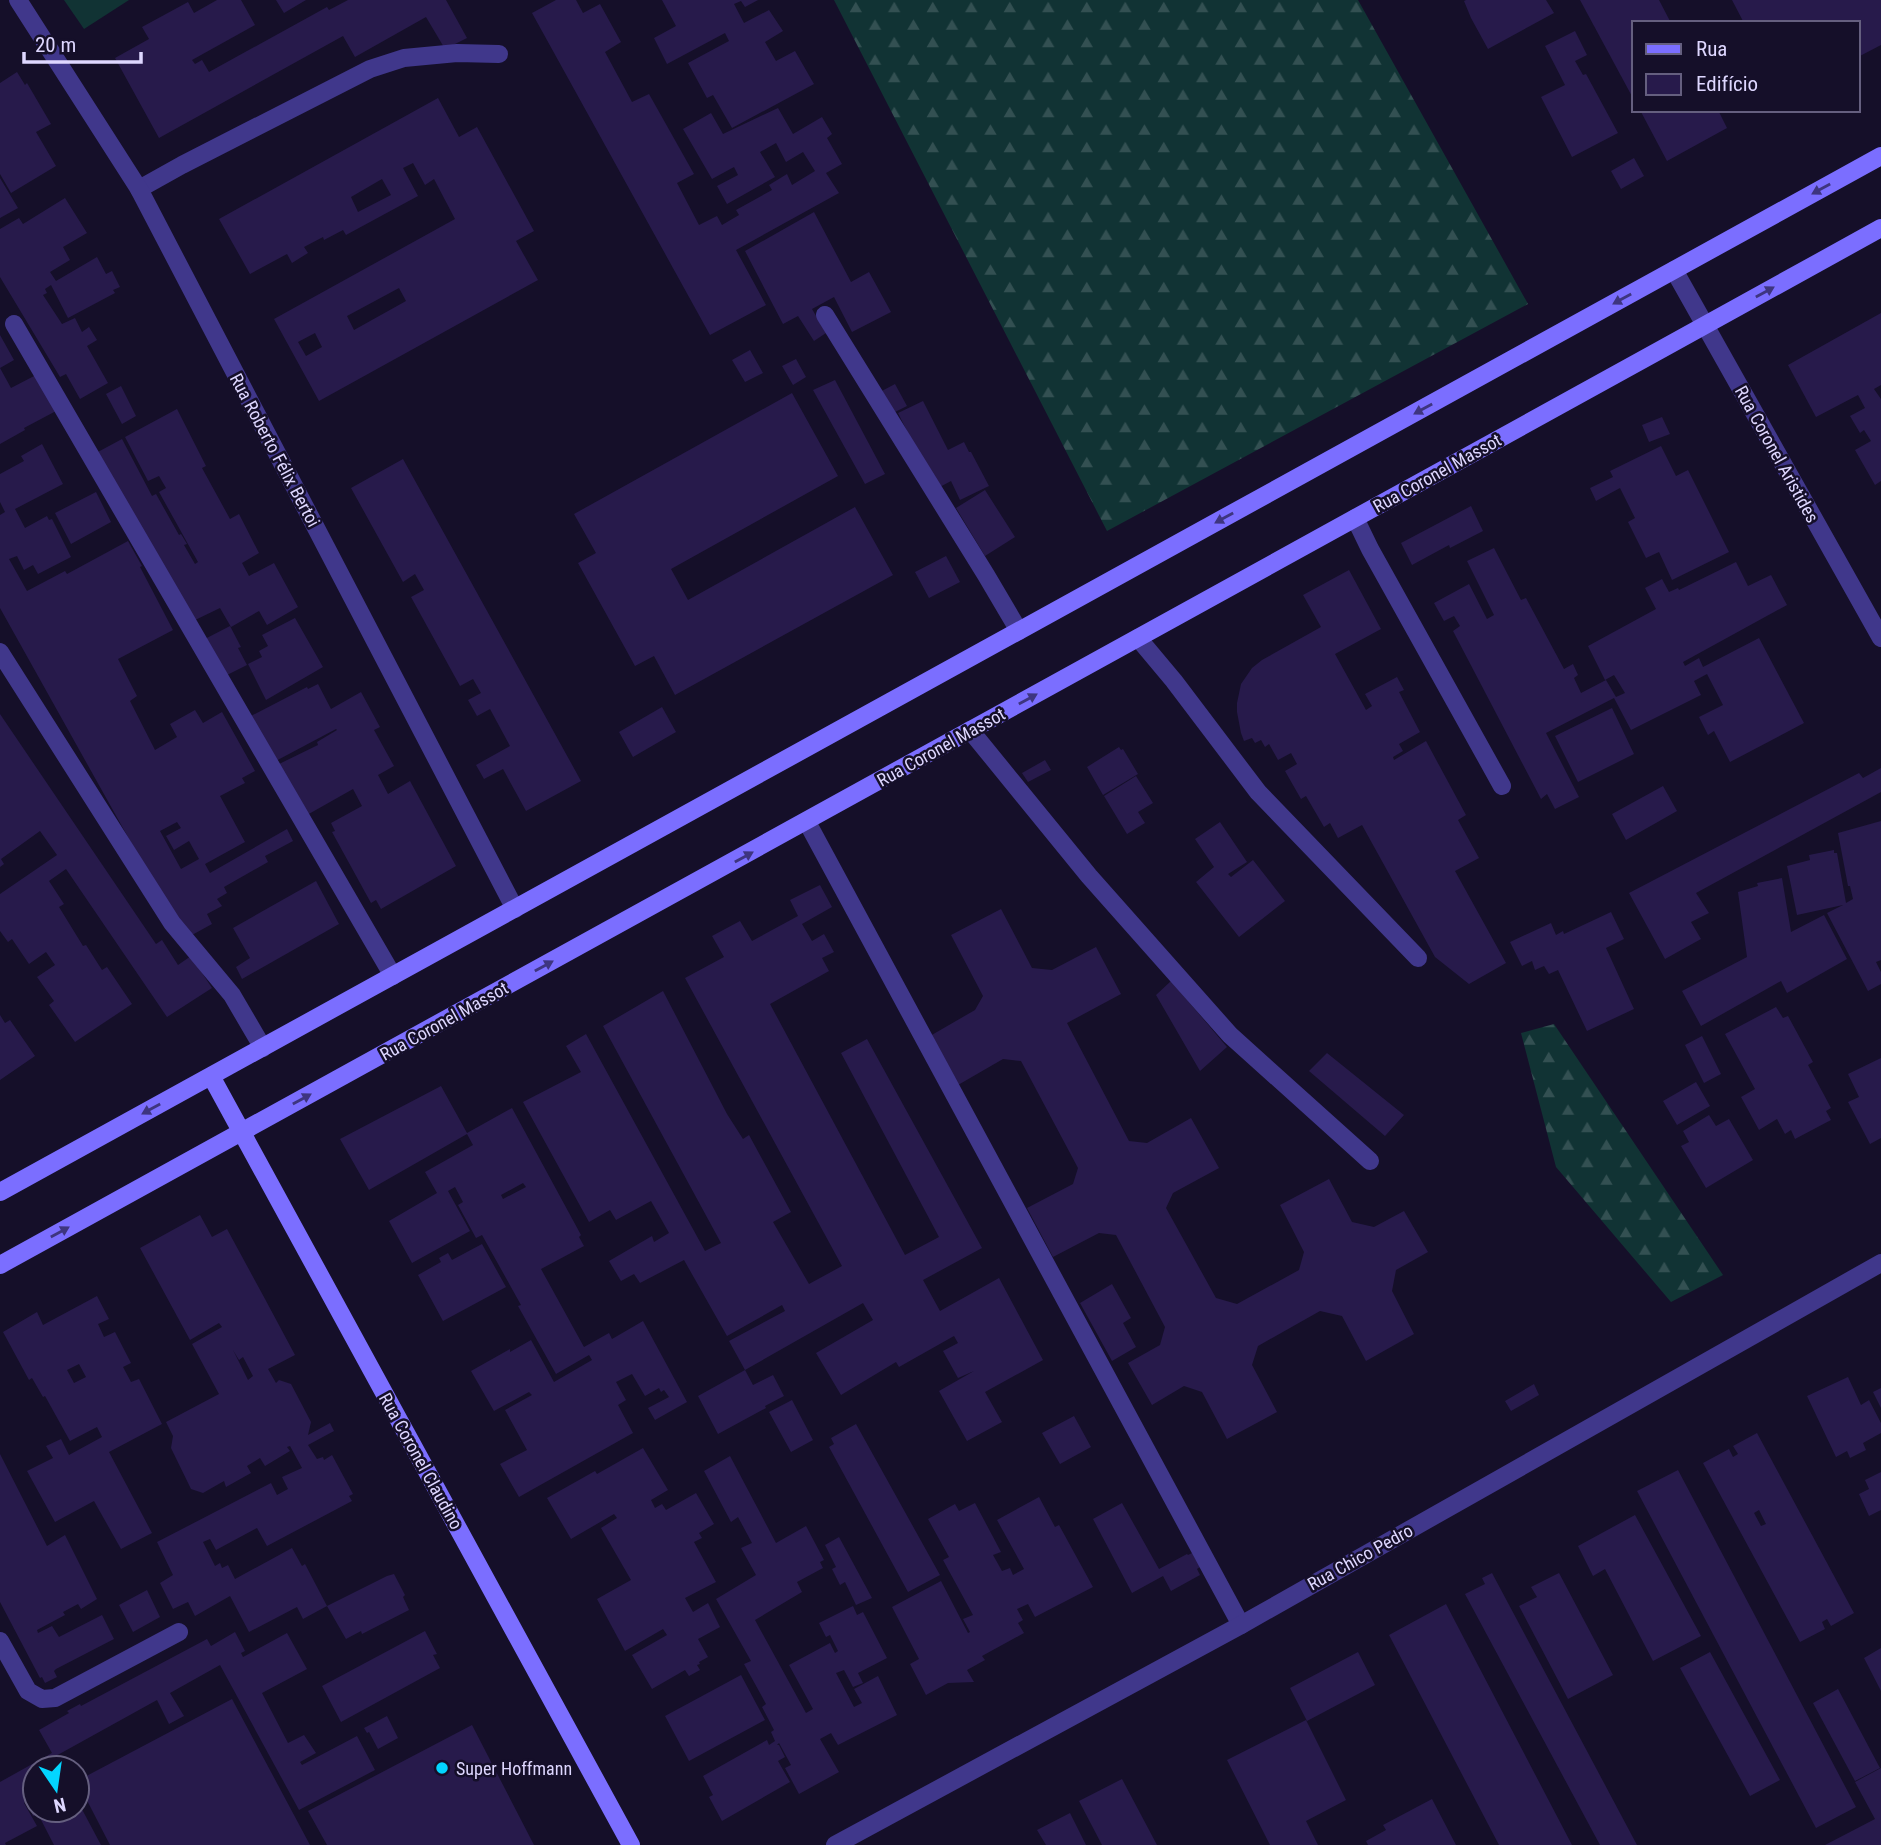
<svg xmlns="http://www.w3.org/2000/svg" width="1881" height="1845" viewBox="0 0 1881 1845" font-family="'Roboto Condensed',sans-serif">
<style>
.grass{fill:#113334}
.forest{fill:url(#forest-firs)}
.building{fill:#271a4b;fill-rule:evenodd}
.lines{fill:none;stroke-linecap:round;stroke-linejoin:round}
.lane{stroke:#40378b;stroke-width:18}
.street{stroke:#40378b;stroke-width:18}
.secondary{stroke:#7b6eff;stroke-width:18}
.oneway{fill:#3e357f}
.poi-dot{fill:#03d5ff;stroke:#150f29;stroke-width:2.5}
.labels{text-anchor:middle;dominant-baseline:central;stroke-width:5;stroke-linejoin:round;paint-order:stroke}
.street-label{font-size:18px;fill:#ded7ff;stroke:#150f29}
.poi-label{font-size:18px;fill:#ded7ff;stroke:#150f29;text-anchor:start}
</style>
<defs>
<pattern id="forest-firs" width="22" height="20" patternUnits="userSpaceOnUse" patternTransform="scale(1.75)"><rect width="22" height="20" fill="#113334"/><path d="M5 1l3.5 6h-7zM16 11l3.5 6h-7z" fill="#335052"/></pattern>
</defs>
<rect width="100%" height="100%" fill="#150f29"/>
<path class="grass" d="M64,0H129L84,29Z"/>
<path class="forest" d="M834,0H1358L1528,304L1107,531Z
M1554,1024L1723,1275L1671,1302L1556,1167L1521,1033Z"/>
<path class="building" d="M217,0H241L255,25L192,60L195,64L202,60L209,72L327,7L329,10L348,0H446L467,38L445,49L426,17L355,57L343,36L159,138L115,58L149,39L142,27L188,2L194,13Z
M276,0H306L284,13Z
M556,0H576L583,13L600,4L621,42L605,52L632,102L649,94L694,174L677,183L699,225L717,216L722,225L739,215L736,210L772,190L769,185L787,174L792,185L815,171L803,152L786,162L776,143L760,152L775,177L727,204L717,186L738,175L734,167L712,179L683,129L711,113L723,134L778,108L793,134L822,117L832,134L827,138L842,164L826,173L839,193L736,250L766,305L710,335L532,13Z
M662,0H758L745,7L741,1L734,4L744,23L769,10L783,31L765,42L776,61L795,51L814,84L732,128L713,95L707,98L688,63L729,41L725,33L667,64L654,38L676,26Z
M1466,0H1546L1554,13L1488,49L1471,18L1464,1Z
M1580,0H1659L1671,23H1634V100Z
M1732,0H1881V45L1858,57V23H1744Z
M1575,31L1587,55L1575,61L1583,75L1586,74L1618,133L1572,157L1541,97L1565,85L1545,46Z
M17,72L25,85L27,83L51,124L36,132L56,166L11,193L0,174V83Z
M438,98L459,137L477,127L534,231L516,241L538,280L319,401L274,319L455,219L434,179L425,185L413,163L403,168L418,196L346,235L343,230L324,240L323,237L304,247L308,253L292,263L287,254L250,274L219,219ZM382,179L391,195L358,212L351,197ZM399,288L406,301L354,330L347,316ZM315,333L322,347L306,356L298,342Z
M1640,110H1718L1727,128L1667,161Z
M1634,158L1644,176L1621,189L1611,171Z
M0,178L18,208L0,218Z
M65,198L87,233L63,247L70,260L50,272L56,281L97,257L106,274L112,271L120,287L113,290L115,293L68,318L51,285L45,289L47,293L43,295L62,324L75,318L82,332L89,327L97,340L87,346L108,383L80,399L66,374L60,377L0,277V229L19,218L23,224Z
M814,212L851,282L869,272L891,312L852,332L834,297L812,309L826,333L814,341L798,316L783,324L745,251Z
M1881,313V385L1874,389L1881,399V481L1875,485L1855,450L1871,441L1864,430L1860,433L1850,416L1865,408L1858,395L1816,417L1788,365Z
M0,335L14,360L0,368L11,388L36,375L56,411L24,428L25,430L0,444Z
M750,350L763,373L745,382L732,360Z
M796,359L806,377L793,385L782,366Z
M835,380L885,474L865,484L813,390Z
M895,384L907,406L889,415L878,393Z
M121,386L136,416L122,424L106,394Z
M792,393L838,476L671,569L688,600L855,507L893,575L675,695L654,656L635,666L578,563L596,553L574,514Z
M923,401L948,450L964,442L969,452H971L989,486L960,500L951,481L936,489L898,413Z
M177,409L206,466L202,468L230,519L239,514L259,553L242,563L249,576L274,563L298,607L267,625L259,611L231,627L220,608L191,622L96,453L122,439L152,496L156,494L179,535L181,534L187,544L184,545L195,564L198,562L159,492L166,488L159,476L148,481L125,437Z
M1662,417L1670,434L1649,442L1642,425Z
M42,444L63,484L15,509L25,528L47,516L49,520L52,519L71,557L38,574L33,565L24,570L17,556L9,559L27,591L65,571L67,574L128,541L142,566L140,567L173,630L118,659L137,696L130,701L155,750L177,737L170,724L195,710L203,723L222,712L255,771L242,778L245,783L220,796L245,842L205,864L210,873L287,829L293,841L265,856L268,862L224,887L227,893L217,899L222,906L207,914L212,924L192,935L176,923L0,608V515L5,512L0,502V474L24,461L21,456ZM177,822L181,828L166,836L174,850L189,841L199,859L181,869L160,831Z
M1661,446L1676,476L1688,470L1729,552L1672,580L1659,552L1646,558L1628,522L1635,518L1620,488L1596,501L1590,488L1613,477L1610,471Z
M403,459L581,781L526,811L503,769L484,779L476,765L510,746L490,709L477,716L468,700L481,693L473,679L460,686L411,597L424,590L415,574L403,582L351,488Z
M985,490L1015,537L985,556L956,508Z
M96,492L111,522L71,544L55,513Z
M1471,506L1483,531L1450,548L1449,545L1412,565L1401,543Z
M1494,548L1521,600L1526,598L1564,669L1573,664L1578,675L1574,678L1581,693L1606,680L1616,697L1625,693L1614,675L1605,680L1588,646L1656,609L1645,588L1662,579L1669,592L1678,588L1679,590L1736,562L1748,586L1771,575L1787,605L1683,662L1685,666L1699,658L1703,667L1759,638L1804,723L1730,762L1714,731L1708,735L1699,717L1723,705L1707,674L1694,681L1701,695L1631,730L1614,698L1546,733L1579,797L1555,809L1547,794L1541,799L1453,631L1460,626L1454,616L1444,621L1434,603L1469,584L1487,619L1494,615L1467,561Z
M946,556L960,582L929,598L915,572Z
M1349,570L1381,629L1335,654L1366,710L1372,706L1365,694L1397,677L1404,690L1399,692L1420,732L1399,744L1403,751L1393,757L1394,760L1426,741L1466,815L1458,820L1479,858L1455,871L1506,963L1469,984L1435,957L1362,825L1338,838L1330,823L1324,827L1306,796L1301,799L1285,771L1297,764L1291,753L1278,760L1269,744L1265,747L1261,740L1255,743L1252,738L1244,741L1241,733L1237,712V703L1241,684L1252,668L1262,660L1321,627L1303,595Z
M295,618L323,667L266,700L248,664L262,657L259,651L268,646L262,635Z
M230,626L241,647L238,648L247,665L221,678L201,641Z
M318,684L331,709L361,692L380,727L374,730L394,766L378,775L388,794L410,781L456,866L381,909L376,900L371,903L332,832L335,831L331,823L362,806L353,789L307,815L279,764L318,745L317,742L337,730L336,729L272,763L247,718L307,687L308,689Z
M662,707L676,732L633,757L619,732Z
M1612,708L1634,754L1578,782L1555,736Z
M0,714L156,944L162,940L178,965L191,956L212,988L167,1017L66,869L49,881L64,904L59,907L83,946L86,945L102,970L107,967L132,1004L75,1042L49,1005L54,1001L37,977L55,965L46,952L29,964L12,939L8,942L0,931V894L57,855L40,831L1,859L4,864L0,867Z
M1119,747L1121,750L1123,749L1138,774L1103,795L1087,767Z
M1045,760L1051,770L1028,782L1022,773Z
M1881,768V792L1696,893L1709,913L1691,922L1701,939L1665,959L1629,893L1859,773L1863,778Z
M1136,776L1153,803L1138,812L1145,823L1127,834L1104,796Z
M1663,786L1677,811L1626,840L1612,814Z
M1881,821V960L1876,962L1881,972V984L1868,991L1827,913L1843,905L1797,915L1787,866L1810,860L1809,855L1834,850V853H1837L1846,903L1853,899L1850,886H1848L1838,833Z
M1220,822L1247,862L1228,874L1231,877L1253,860L1285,901L1239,937L1196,882L1214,867L1195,839Z
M1782,878L1791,932L1824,915L1847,959L1787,993L1781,981L1701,1026L1682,991L1747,957L1738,892L1758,886L1757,883Z
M316,881L339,924L242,979L236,967L250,958L233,928Z
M820,885L832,907L802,924L812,941L824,934L834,952L822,958L829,971L770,1004L905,1255L939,1237L841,1053L867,1039L982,1248L923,1280L940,1311L999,1278L1043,1360L985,1392L1002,1422L967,1441L939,1391L974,1371L958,1378L943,1351L958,1343L954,1336L899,1367L896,1362L841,1395L816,1353L873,1320L863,1303L745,1370L729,1341L785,1311L782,1305L727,1336L684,1260L640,1283L634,1274L621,1281L609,1261L652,1236L654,1242L669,1233L651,1201L616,1220L610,1210L589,1222L523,1102L581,1072L566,1046L586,1034L705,1251L721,1243L603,1026L663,991L727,1114L743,1139L749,1135L791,1212L773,1222L809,1284L842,1266L685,978L724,957L712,936L740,921L752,941L798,916L790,900Z
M1001,909L1032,968L1052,970L1096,947L1121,994L1067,1023L1129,1141L1147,1143L1191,1118L1219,1168L1173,1193L1166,1208L1216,1298L1237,1304L1299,1270L1304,1252L1280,1205L1329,1179L1352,1222L1374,1227L1404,1211L1428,1252L1396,1270L1392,1291L1414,1334L1366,1361L1342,1316L1320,1311L1258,1346L1252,1365L1277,1412L1227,1439L1202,1392L1184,1386L1152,1405L1128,1363L1160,1345L1165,1327L1116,1235L1099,1233L1053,1257L1027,1208L1073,1184L1078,1168L1021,1061L1003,1059L958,1085L930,1036L975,1010L983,996L951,935Z
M1611,912L1624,939L1606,948L1634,1009L1587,1031L1558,970L1549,974L1544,966L1535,970L1532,961L1522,966L1510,942L1551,923L1556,935L1563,931L1564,934Z
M1171,981L1227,1047L1200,1071L1156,995Z
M1776,1007L1783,1018L1788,1016L1813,1062L1808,1065L1831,1108L1826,1111L1831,1120L1795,1139L1791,1130L1785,1134L1777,1119L1759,1130L1741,1097L1755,1089L1725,1034Z
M0,1015L5,1023L10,1020L35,1056L0,1080Z
M1702,1036L1721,1074L1704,1083L1685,1045Z
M1327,1053L1404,1115L1385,1136L1309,1071Z
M1881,1058V1138L1870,1144L1848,1102L1859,1097L1848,1074Z
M1696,1082L1710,1106L1677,1125L1663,1101Z
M441,1086L467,1133L512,1108L581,1235L579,1237L584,1246L541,1269L584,1347L609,1333L612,1339L643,1321L687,1402L655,1420L648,1408L669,1397L664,1390L661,1392L659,1388L645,1396L632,1374L616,1382L626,1400L618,1405L633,1433L519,1497L500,1464L527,1450L505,1410L532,1395L529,1392L494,1411L471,1371L510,1349V1352L531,1340L554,1382L592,1360L589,1355L556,1374L518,1306L521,1305L482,1235L476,1238L458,1205L463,1202L455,1187L448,1191L470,1231L412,1263L389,1221L437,1193L425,1172L473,1145L467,1134L369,1190L340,1139ZM523,1183L526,1187L503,1199L501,1195Z
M1709,1115L1716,1126L1729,1119L1753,1160L1706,1188L1681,1146L1689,1142L1683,1131Z
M200,1215L212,1237L227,1229L265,1299L295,1355L268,1369L276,1383L279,1380L291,1384L311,1422L308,1435L330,1423L334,1431L308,1445L317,1459L323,1457L324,1460L332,1455L353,1494L349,1496L352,1501L267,1546L257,1528L216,1550L210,1539L203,1542L215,1566L220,1563L222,1568L228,1565L235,1579L292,1548L302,1566L305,1564L327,1606L303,1619L297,1607L249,1632L230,1596L195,1616L188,1602L173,1609L160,1583L173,1575L157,1542L271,1483L277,1495L288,1489L282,1477L302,1468L290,1446L287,1447L290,1451L265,1466L260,1458L247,1466L251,1473L226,1487L224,1481L203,1493L191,1489L171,1448L173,1436L166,1422L219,1394L192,1344L222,1327L219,1323L190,1340L140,1248ZM233,1350L239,1360L243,1357L253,1376L248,1380Z
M482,1244L506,1287L443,1321L418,1275L441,1262L439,1258L448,1253L452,1260Z
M1112,1284L1131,1318L1123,1323L1136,1347L1112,1361L1080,1303Z
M97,1296L109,1319L98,1324L104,1337L115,1332L131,1363L123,1367L131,1382L139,1379L162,1424L109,1452L152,1533L121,1549L94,1501L55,1522L27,1471L53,1458L46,1446L61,1439L69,1455L102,1437L97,1427L70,1441L45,1396L43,1397L32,1378L29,1380L3,1332L37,1312L43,1325ZM79,1364L86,1377L74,1383L67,1370Z
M745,1370L753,1385L773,1375L784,1396L765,1406L766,1408L718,1434L698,1396Z
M1848,1377L1861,1405L1869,1400L1881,1423V1433L1863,1443L1866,1450L1850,1458L1847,1451L1836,1457L1807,1396Z
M1534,1384L1539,1395L1511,1411L1505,1401Z
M1881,1388V1408L1873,1392Z
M792,1400L813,1440L791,1452L769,1412Z
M1074,1416L1091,1447L1060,1464L1042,1433Z
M856,1424L940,1575L908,1592L829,1447L834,1444L831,1438Z
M1757,1433L1854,1613L1831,1626L1827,1619L1822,1622L1825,1629L1800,1642L1703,1463L1729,1449L1733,1457L1738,1454L1733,1446ZM1759,1510L1766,1524L1761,1526L1754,1513Z
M643,1448L668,1490L651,1500L655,1508L662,1504L666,1510L696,1493L714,1524L699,1533L702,1538L694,1542L716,1582L685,1598L693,1612L708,1603L720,1627L698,1639L708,1657L699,1662L700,1664L697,1665L700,1670L689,1676L685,1670L652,1689L632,1655L667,1635L663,1629L625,1651L597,1599L631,1580L601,1528L617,1518L614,1514L571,1539L547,1498L595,1471L597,1474Z
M0,1454L47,1546L65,1535L97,1599L81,1609L78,1604L63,1612L65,1615L37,1630L38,1633L52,1626L59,1637L102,1615L114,1639L56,1669L54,1671L57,1677L45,1683L42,1677L40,1678L0,1602Z
M730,1456L776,1543L806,1526L824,1560L820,1562L823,1568L797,1582L802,1592L755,1620L806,1713L813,1709L789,1665L830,1643L835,1653L838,1651L830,1635L826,1637L819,1623L853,1606L857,1615L863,1612L887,1658L858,1673L863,1683L853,1687L844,1670L836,1673L854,1707L862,1703L854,1689L878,1676L897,1715L838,1745L831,1733L820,1739L839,1772L799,1794L785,1768L791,1765L779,1743L777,1745H779L785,1757L778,1761L790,1782L722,1821L709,1797L713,1795L703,1776L767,1740L769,1745L775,1741L771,1732L774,1730L762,1707L766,1704L744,1664L751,1661L716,1599L756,1575L741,1548L752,1543L738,1517L731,1522L704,1471Z
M1678,1470L1856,1807L1816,1828L1637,1491Z
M1881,1472V1510L1869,1516L1859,1494L1869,1489L1865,1480Z
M1039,1497L1055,1527L1059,1525L1093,1587L1035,1617L1028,1604L1017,1609L1023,1620L1018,1623L1024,1633L982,1656L985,1660L967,1670L974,1682L948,1683L926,1695L910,1664L919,1659L892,1607L941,1581L968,1633L970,1632L963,1619L973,1615L943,1560L949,1557L928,1519L955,1504L959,1511L975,1503L1001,1552L993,1555L1002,1571L1010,1568L1013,1575L1024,1569L997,1520Z
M1122,1503L1159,1569L1187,1554L1188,1555L1192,1553L1200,1567L1197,1569L1200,1575L1171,1591L1163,1576L1132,1593L1093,1519Z
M1635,1515L1701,1636L1653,1661L1605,1569L1593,1576L1578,1546Z
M839,1537L872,1598L856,1605L845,1582L840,1585L832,1569L836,1567L825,1545Z
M1492,1573L1588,1753L1637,1845H1600L1465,1594L1485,1584L1482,1578Z
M1559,1573L1613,1675L1568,1699L1519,1606L1537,1597L1531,1587Z
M394,1574L405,1595L403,1597L409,1610L362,1634L361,1631L346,1639L327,1606L387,1576Z
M147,1590L160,1617L133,1632L119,1605Z
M1446,1604L1572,1845H1499L1389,1635Z
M425,1631L437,1654L433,1655L440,1668L341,1722L322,1686Z
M235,1632L245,1651L241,1653L243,1657L287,1633L307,1669L262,1693L288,1743L304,1735L316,1753L300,1762L302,1765L357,1736L375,1770L299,1810L220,1665L170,1693L184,1716L169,1724L157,1700L54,1757L60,1768H35V1810H77V1800L101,1845H54L38,1814L33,1816L26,1801L24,1803L37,1826L5,1843L6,1845H0V1782L52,1753L39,1730L69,1713L67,1711L80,1704L81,1706L207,1639L211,1646Z
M1881,1648V1691L1864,1658Z
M1358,1652L1375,1685L1307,1721L1290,1688Z
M1710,1652L1780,1780L1750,1796L1680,1668Z
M741,1675L765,1720L689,1761L665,1716Z
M1838,1689L1880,1768L1855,1781L1813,1703Z
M232,1699L310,1845H110L77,1781Z
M387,1716L398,1738L378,1749L369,1732L367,1733L364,1728Z
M1306,1720L1346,1800L1306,1821L1318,1845H1270L1227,1760Z
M472,1725L534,1845H327L308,1811Z
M1881,1768V1845H1825L1875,1819L1855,1782Z
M1122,1779L1157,1845H1102L1079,1801Z
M1432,1799L1456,1845H1368L1366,1841L1386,1830L1383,1825Z
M1070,1813L1086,1845H1046L1037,1830Z"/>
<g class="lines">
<path class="lane" d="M139,189L182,165L370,69L404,58L457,53L499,54
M825,315L986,575L1019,631
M14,324L393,976
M1355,518L1370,549L1502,786
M1138,638L1174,681L1258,792L1418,958
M0,652L172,923L232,995L263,1048
M807,822L1241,1625
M0,1641L28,1691L42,1699L55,1698L179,1632"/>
<path class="street" d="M18,0L139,189L515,909
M1674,270L1881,638
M970,730L1089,876L1230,1035L1370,1161
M835,1845L1241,1625L1881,1263"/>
<path class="secondary" d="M211,1076L631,1845
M0,1192L1881,156
M0,1265C628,922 1254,574 1881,228"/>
</g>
<defs><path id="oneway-solid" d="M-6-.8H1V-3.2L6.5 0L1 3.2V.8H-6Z" transform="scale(1.75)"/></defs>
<g class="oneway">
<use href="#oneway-solid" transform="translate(1821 189) rotate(151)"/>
<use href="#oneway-solid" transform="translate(1765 292) rotate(-29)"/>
<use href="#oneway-solid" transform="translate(1622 299) rotate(151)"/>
<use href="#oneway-solid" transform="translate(1423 409) rotate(151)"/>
<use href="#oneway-solid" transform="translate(1224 518) rotate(151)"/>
<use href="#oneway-solid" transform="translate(1028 699) rotate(-29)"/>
<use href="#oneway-solid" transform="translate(744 857) rotate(-29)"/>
<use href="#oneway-solid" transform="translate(544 966) rotate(-29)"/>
<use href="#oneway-solid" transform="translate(302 1099) rotate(-29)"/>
<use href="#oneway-solid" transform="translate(151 1109) rotate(151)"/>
<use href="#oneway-solid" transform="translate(60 1232) rotate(-29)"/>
</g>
<circle class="poi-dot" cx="442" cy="1768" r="7"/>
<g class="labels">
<g class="street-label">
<text transform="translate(275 450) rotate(62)">Rua Roberto Félix Bertoi</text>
<text transform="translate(1777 454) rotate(61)">Rua Coronel Aristides</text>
<text transform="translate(1437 473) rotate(-29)">Rua Coronel Massot</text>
<text transform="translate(941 747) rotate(-29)">Rua Coronel Massot</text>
<text transform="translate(444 1021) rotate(-29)">Rua Coronel Massot</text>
<text transform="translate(421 1461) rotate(61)">Rua Coronel Claudino</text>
<text transform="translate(1360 1557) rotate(-29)">Rua Chico Pedro</text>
</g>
<g class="poi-label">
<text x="456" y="1768">Super Hoffmann</text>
</g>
</g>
<rect x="1632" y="21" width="228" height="91" fill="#150f29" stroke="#655f7f" stroke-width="2"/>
<rect x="1646" y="44" width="35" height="10" fill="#7b6eff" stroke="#655f7f" stroke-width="2"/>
<text x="1696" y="56" font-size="21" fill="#ded7ff">Rua</text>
<rect x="1646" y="74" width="35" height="21" fill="#271a4b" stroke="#655f7f" stroke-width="2"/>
<text x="1696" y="91" font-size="21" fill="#ded7ff">Edifício</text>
<g transform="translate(56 1789) rotate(167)"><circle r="33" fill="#150f29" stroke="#655f7f" stroke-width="2"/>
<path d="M0-5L12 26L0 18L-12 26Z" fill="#03d5ff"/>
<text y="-10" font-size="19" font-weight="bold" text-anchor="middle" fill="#ded7ff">N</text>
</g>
<path d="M24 52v10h117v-10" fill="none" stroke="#ded7ff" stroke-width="3.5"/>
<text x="35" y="52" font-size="21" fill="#ded7ff" stroke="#150f29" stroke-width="5" paint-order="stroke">20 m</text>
</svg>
